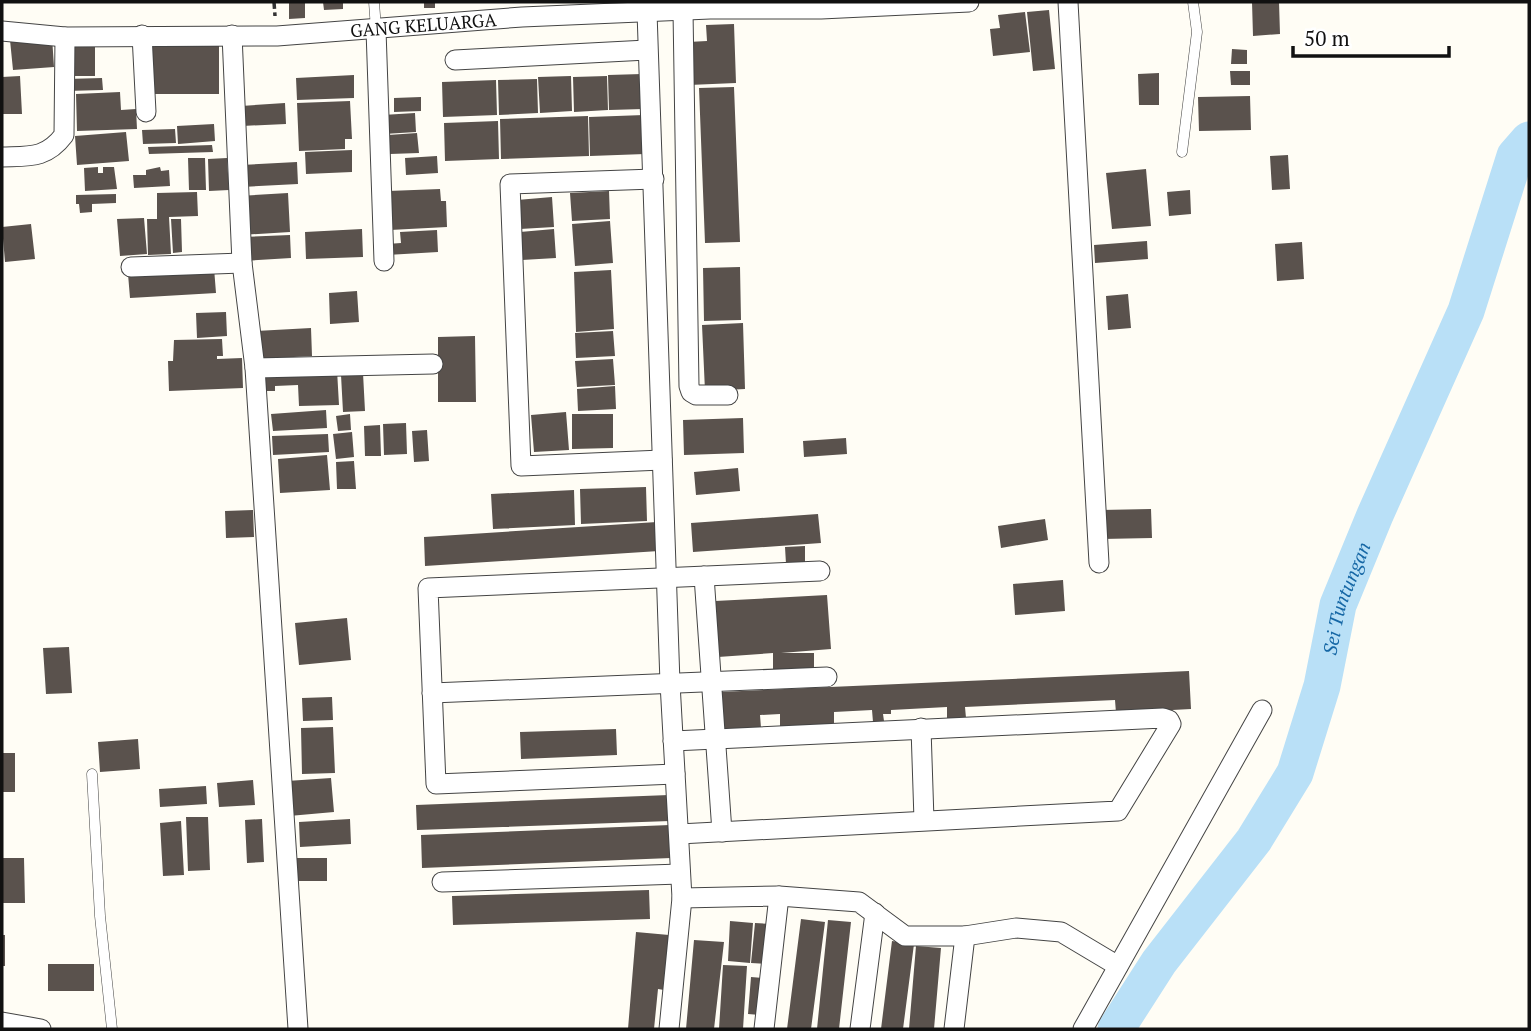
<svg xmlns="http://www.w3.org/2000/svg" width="1531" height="1031" viewBox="0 0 1531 1031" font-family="'PT Serif',serif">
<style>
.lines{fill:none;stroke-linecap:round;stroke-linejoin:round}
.river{stroke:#b9e0f7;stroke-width:37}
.building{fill:#5a524d}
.lane-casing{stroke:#444;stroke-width:11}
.street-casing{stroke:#444;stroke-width:21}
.path{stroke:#333;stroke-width:3.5;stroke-dasharray:7 3.5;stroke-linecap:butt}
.lane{stroke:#fff;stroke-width:10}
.street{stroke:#fff;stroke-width:19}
.labels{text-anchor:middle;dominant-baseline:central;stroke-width:7;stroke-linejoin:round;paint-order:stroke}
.street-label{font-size:18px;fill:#111;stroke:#fff}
.water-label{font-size:19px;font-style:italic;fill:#1768a6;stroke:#fff}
</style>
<rect width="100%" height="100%" fill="#fffdf5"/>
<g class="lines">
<path class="river" id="s1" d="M1116,1029L1159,962L1254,840L1295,773L1322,686L1338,605L1375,515L1466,311L1515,156L1529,140"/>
</g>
<path class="building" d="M289,2H305V18L289,19Z
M323,2H343V9L324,10Z
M424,2H435V8H424Z
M1252,2H1279L1280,34L1253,36Z
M1049,10L1055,69L1033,71L1027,12Z
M1025,12L1030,52L993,56L990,29L1000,28L998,15Z
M734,24L736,83L689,85L688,42L707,41L706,25Z
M52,37L54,67L13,70L10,40Z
M219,40V94H148L147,41Z
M68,41H95V76H67Z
M1232,49L1247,50V64H1231Z
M1230,71H1250V85H1231Z
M1159,73V105H1139L1138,74Z
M642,74L643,109L609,110L608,75Z
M354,75V98L297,100L296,78Z
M20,76L22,114H2V77Z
M571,76L572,111L540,113L538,77Z
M607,76L608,110L574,112L573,77Z
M102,78L103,90L66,91V79Z
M537,79L538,113L499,115L498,80Z
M496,80L497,115L443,117L442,82Z
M734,87L740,242L705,243L699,88Z
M120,92L121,110L136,109L137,129L77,131L76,94Z
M1250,96L1251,130L1199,131L1198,97Z
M421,97V111L394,112V98Z
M350,101L352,139H345V149L299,151L297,103Z
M285,103L286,124L242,126L241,106Z
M415,113L416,132L384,134L383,115Z
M644,115L645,154L590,156L589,117Z
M588,116L589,156L501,159L500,119Z
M498,121L499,159L445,161L444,123Z
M214,124L215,141L178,144L177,126Z
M175,129L176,143L143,144L142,130Z
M126,132L129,161L77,165L75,136Z
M417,133L419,153L390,154L388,135Z
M212,145L213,152L149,154L148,147Z
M352,150V172L306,174L305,152Z
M1288,155L1290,189L1272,190L1270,156Z
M437,156L438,173L406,175L405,158Z
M188,158H205L206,190H189Z
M227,158L229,190L209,191L208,159Z
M297,162L298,184L242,187L241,165Z
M98,167V173H103V167H114L117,189L85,191L84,168Z
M160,167L161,171L169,170L170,186L134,188L133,175H146V170Z
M1146,169L1151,226L1112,229L1106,173Z
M440,189L441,201H446L447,227L390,230L388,191Z
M1190,190L1191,214L1169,216L1167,192Z
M609,191L610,219L572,221L570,193Z
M197,192L198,216L169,217L171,254L148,255L147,219H157V193Z
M288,193L290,232L241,235L239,196Z
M116,194V203L92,204V212L80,213L79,204H76V195Z
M552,197L554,227L520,229L517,200Z
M144,218L147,254L120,256L117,219Z
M171,219H181L182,252L173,253Z
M610,221L613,263L575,266L572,224Z
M31,224L35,259L5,262L2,227Z
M362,229L363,257L306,259L305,232Z
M554,229L556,258L522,260L520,232Z
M437,230L438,252L387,255V244L401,243L400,232Z
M290,235L291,258L243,261L242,237Z
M1147,241L1148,259L1095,263L1094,245Z
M1302,242L1304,279L1277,281L1275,244Z
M740,267L741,320L704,321L703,268Z
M214,268L216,293L130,298L128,274Z
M611,270L614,329L576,332L574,272Z
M357,291L359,322L330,324L329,293Z
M1128,294L1131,328L1108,330L1106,296Z
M226,312L227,336L197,338L196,313Z
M743,323L745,389L705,391L702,325Z
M311,328L312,356L257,359L256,331Z
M613,331L615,356L576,358L575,333Z
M475,336L476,402H438V337Z
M222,339L223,356H217V359L242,358L243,388L169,391L168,361H173L174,340Z
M613,359L615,385L577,387L575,361Z
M337,370L339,405L299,406L298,385L275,386V391H259L258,374L294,373V377H298V371Z
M363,373L365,411L343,412L341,375Z
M615,386L616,409L578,411L577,389Z
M326,410L327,428L273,431L271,414Z
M566,412L569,450L534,452L531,415Z
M350,414L351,430L338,431L336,416Z
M572,414H613V448L572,449Z
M743,418L744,453L684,455L683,420Z
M406,423L407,454L384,455L383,424Z
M380,425L381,456H365L364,426Z
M427,430L429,461L414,462L412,431Z
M352,432L354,457L336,459L333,434Z
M328,434L329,452L273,455L272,436Z
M846,438L847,454L804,457L803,441Z
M327,455L330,490L280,493L278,459Z
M354,461L356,489H337L336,462Z
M738,468L740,491L696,495L694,472Z
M646,487L647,521L581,524L580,489Z
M574,490L575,525L493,529L491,494Z
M1151,509L1152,538L1102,539L1101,510Z
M253,510L254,537L226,538L225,511Z
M818,514L821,543L693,552L691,523Z
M1045,519L1048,540L1001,548L998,526Z
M657,522L659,551L425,566L424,537Z
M805,546V563L786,564L785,547Z
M1063,580L1065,611L1015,615L1013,584Z
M827,595L831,649L781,653H814V672L773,673V653L718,657L715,601Z
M347,618L351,660L299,665L295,623Z
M69,647L72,693L46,694L43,648Z
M1189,671L1191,709L1116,713L1115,700L965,707L966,718L947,719V707L891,710V714H883L884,721L873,722L872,710L834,712V725L780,727V714L760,715L761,728L722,730L720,692Z
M332,697L333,720L303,721L302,698Z
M333,727L335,773L302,774L301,728Z
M616,729L617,755L521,759L520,732Z
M138,739L140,769L100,772L98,742Z
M2,753H15V792H2Z
M331,778L334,812L289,816L287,781Z
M253,780L255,805L219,807L217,783Z
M206,786L207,804L160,807L159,789Z
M669,795L670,821L417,830L416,805Z
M186,817H208L210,870L188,871Z
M262,819L264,862L247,863L245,820Z
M350,819L351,844L300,847L299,822Z
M181,821L184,875L163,876L160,823Z
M670,825L671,858L422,868L421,835Z
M2,858H24L25,903H2Z
M289,858H327V881H289Z
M649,890L650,919L453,925L452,896Z
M801,919L825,922L820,960L811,1029H787Z
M828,920L851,922L839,1029H817Z
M730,921L753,923L750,963L728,961Z
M755,923L771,924L768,964L751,963Z
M636,932L669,935L664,990L658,989L654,1029H628Z
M2,935H5V966H2Z
M694,940L724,942L714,1029H686Z
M892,941L914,944L903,1029H881Z
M916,946L941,948L934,1029H909Z
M48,964H94V991H48Z
M723,965L747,966L743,1029H719Z
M751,977L763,978L760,1015L748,1014Z"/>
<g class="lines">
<defs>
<path id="lane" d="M374,2L376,29
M1182,152L1197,32L1193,2
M92,774L100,916L112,1029"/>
<g id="street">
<path d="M1068,2L1099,563"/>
<path d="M683,11L689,386L691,392L696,395H728"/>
<path d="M647,12L670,683L682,898L669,1029"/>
<path d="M376,30L384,261"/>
<path id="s2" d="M2,31L65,37L277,36L522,17L710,9H821L969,2"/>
<path d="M142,35L146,112"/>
<path d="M232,35L242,263L255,368L298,1029"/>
<path d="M455,60L647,50"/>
<path d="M2,157C29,156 46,159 64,135L65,37"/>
<path d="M654,179L510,184L521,466L662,460"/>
<path d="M131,267L242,263"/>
<path d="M255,368L433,364"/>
<path d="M704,576L722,832"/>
<path d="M432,693L827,677"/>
<path d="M921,728L924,820"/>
<path d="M673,741L1163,718L1169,720L1171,724L1118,811L679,834"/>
<path d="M675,774L436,784L428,588L820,571"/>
<path d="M442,882L680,874"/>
<path d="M779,896L859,902L905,936H965L954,1029"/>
<path d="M682,898L779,896L764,1029"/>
<path d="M965,936L1016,928L1061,932L1118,966"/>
<path d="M2,1022L41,1029"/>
<path d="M860,1029L875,913"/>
<path d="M1083,1029L1262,710"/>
</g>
</defs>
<use href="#lane" class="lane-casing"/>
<use href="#street" class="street-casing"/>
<path class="path" d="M274,2L275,16"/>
<use href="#lane" class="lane"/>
<use href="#street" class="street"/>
</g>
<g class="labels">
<g class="street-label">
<text stroke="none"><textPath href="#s2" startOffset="422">GANG KELUARGA</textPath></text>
</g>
<g class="water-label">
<text stroke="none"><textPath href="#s1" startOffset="495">Sei Tuntungan</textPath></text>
</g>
</g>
<rect width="1531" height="1031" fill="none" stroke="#111111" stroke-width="7"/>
<path d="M1293 46v10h156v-10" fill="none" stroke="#111111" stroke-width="3.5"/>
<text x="1304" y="46" font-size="21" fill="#111111" stroke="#ffffff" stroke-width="5" paint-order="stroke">50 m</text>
</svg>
